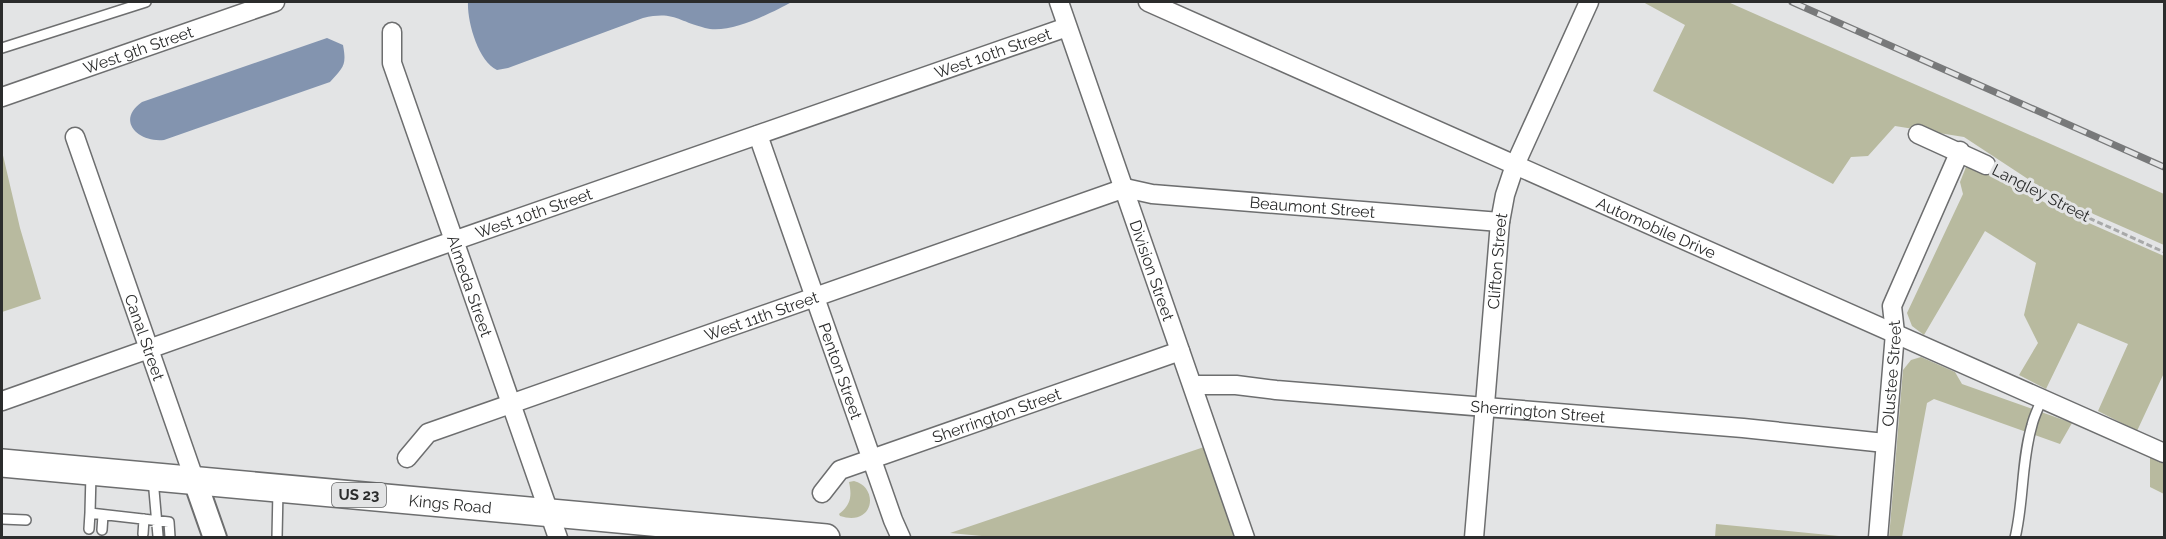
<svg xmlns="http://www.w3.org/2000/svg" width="2166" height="539" viewBox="0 0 2166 539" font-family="Raleway,sans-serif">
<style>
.green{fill:#b8ba9f}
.water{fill:#8394af}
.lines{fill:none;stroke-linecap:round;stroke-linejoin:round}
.service-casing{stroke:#6d6e6f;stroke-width:12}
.minor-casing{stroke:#6d6e6f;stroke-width:21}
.tertiary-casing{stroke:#6d6e6f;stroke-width:26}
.primary-casing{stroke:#6d6e6f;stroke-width:30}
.path{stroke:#a8a9a9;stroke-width:3;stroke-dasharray:6 3;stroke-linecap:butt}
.service{stroke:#fff;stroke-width:9}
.minor{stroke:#fff;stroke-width:18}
.tertiary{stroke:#fff;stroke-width:22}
.primary{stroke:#fff;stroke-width:27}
.rail-casing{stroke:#78797a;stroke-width:7}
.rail{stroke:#e3e4e5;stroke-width:4.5;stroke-dasharray:14;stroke-linecap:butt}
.labels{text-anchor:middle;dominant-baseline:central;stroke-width:6;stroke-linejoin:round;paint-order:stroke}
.shield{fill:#e3e4e5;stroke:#626364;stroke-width:1.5}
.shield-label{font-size:15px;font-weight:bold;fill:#2b2c2c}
.street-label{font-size:16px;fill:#2b2c2c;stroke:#e3e4e5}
</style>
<rect width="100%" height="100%" fill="#e3e4e5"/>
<path class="green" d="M1643,2H1728L2164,194V245L2057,198L1964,137L1895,126L1868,156L1851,157L1833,184L1653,91L1685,25Z
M2,151L20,228L41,299L2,312Z
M1968,162L2057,209L2164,256V373L2137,431L2098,411L2128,344L2078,323L2046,389L2019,375L2038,343L2024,315L2036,263L1985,231L1924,335L1912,326L1907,313L1963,194L1960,182Z
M1921,357L1955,372L1962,384L2072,423L2060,444L1934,399L1927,403L1902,537L1889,538L1903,370L1911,360Z
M1204,447L1229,516L1234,538H1003L950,533Z
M2150,457L2164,464V494L2150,487Z
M854,481C879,487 875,527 840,516L839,514C851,505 852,496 849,482Z
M1716,524L1849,537H1715Z"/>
<path class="water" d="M468,2H792C771,13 729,35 705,28C677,21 674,11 643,18L508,68L497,70C478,61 467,21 468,2Z
M327,38L343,45C347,66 343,67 330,82L164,140C139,143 115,121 142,102Z"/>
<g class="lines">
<defs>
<path id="service" d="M2,48L146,2
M91,474L90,513L169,522L170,537
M153,479L158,536
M2,519L26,520
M89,529L90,513
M102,530L103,515
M143,534L144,519
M277,538L278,490
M2015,538C2024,501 2021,462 2032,425C2034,416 2039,407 2042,398"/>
<g id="minor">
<path id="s1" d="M1059,2L1245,538"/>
<path id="s2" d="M1148,2L2164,453"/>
<path id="s3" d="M392,32V63L558,538"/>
<path id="s4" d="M2,97L275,2"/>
<path d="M1918,134L1986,165"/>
<path id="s5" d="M758,135L893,520L901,538"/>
<path id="s6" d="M75,137L195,481"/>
<path id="s7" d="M1193,385H1236L1276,390L1743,428L1885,443"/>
<path id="s8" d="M2,401L436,247L1067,27"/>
<path id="s9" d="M407,458L428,433L1125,188L1152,194L1500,222"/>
<path id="s10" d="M822,493L840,470L1180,351"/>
<path id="s11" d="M1474,538L1500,222L1505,195L1515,165L1589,2"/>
<path id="s12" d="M1878,538L1895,333L1892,306L1960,151"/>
</g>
<path id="tertiary" d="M195,481L215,538"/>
<g id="primary">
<path id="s13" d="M2,463L826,538"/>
</g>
</defs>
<use href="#service" class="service-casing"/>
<use href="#minor" class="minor-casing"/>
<use href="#tertiary" class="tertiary-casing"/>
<use href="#primary" class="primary-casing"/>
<path class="path" d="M2001,173L2058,204L2164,252"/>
<use href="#service" class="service"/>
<use href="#minor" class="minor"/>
<use href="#tertiary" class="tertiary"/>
<use href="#primary" class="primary"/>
<defs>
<path id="rail" d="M1792,2L2164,167"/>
</defs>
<use href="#rail" class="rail-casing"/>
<use href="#rail" class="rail"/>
</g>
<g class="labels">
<rect class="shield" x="332" y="483" width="54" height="24" rx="4.5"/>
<g class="shield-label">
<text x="359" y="495">US 23</text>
</g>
<g class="street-label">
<text stroke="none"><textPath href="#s4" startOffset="144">West 9th Street</textPath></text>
<text stroke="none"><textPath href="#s8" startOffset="1050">West 10th Street</textPath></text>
<text transform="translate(2041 193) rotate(27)">Langley Street</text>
<text stroke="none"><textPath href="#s9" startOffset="960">Beaumont Street</textPath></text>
<text stroke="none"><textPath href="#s8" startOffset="564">West 10th Street</textPath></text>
<text stroke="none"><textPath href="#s2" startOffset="556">Automobile Drive</textPath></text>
<text stroke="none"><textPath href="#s11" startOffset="278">Clifton Street</textPath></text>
<text stroke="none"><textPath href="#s1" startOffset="284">Division Street</textPath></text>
<text stroke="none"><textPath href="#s3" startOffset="267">Almeda Street</textPath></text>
<text stroke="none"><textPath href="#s9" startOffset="386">West 11th Street</textPath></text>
<text stroke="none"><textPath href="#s6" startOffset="212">Canal Street</textPath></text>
<text stroke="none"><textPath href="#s5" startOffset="250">Penton Street</textPath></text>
<text stroke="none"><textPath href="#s12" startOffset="165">Olustee Street</textPath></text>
<text stroke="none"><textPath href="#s7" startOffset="346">Sherrington Street</textPath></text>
<text stroke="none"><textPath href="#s10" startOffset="195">Sherrington Street</textPath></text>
<text stroke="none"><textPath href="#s13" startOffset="450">Kings Road</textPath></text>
</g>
</g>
<rect width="2166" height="539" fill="none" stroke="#2b2c2c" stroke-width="6"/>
</svg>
